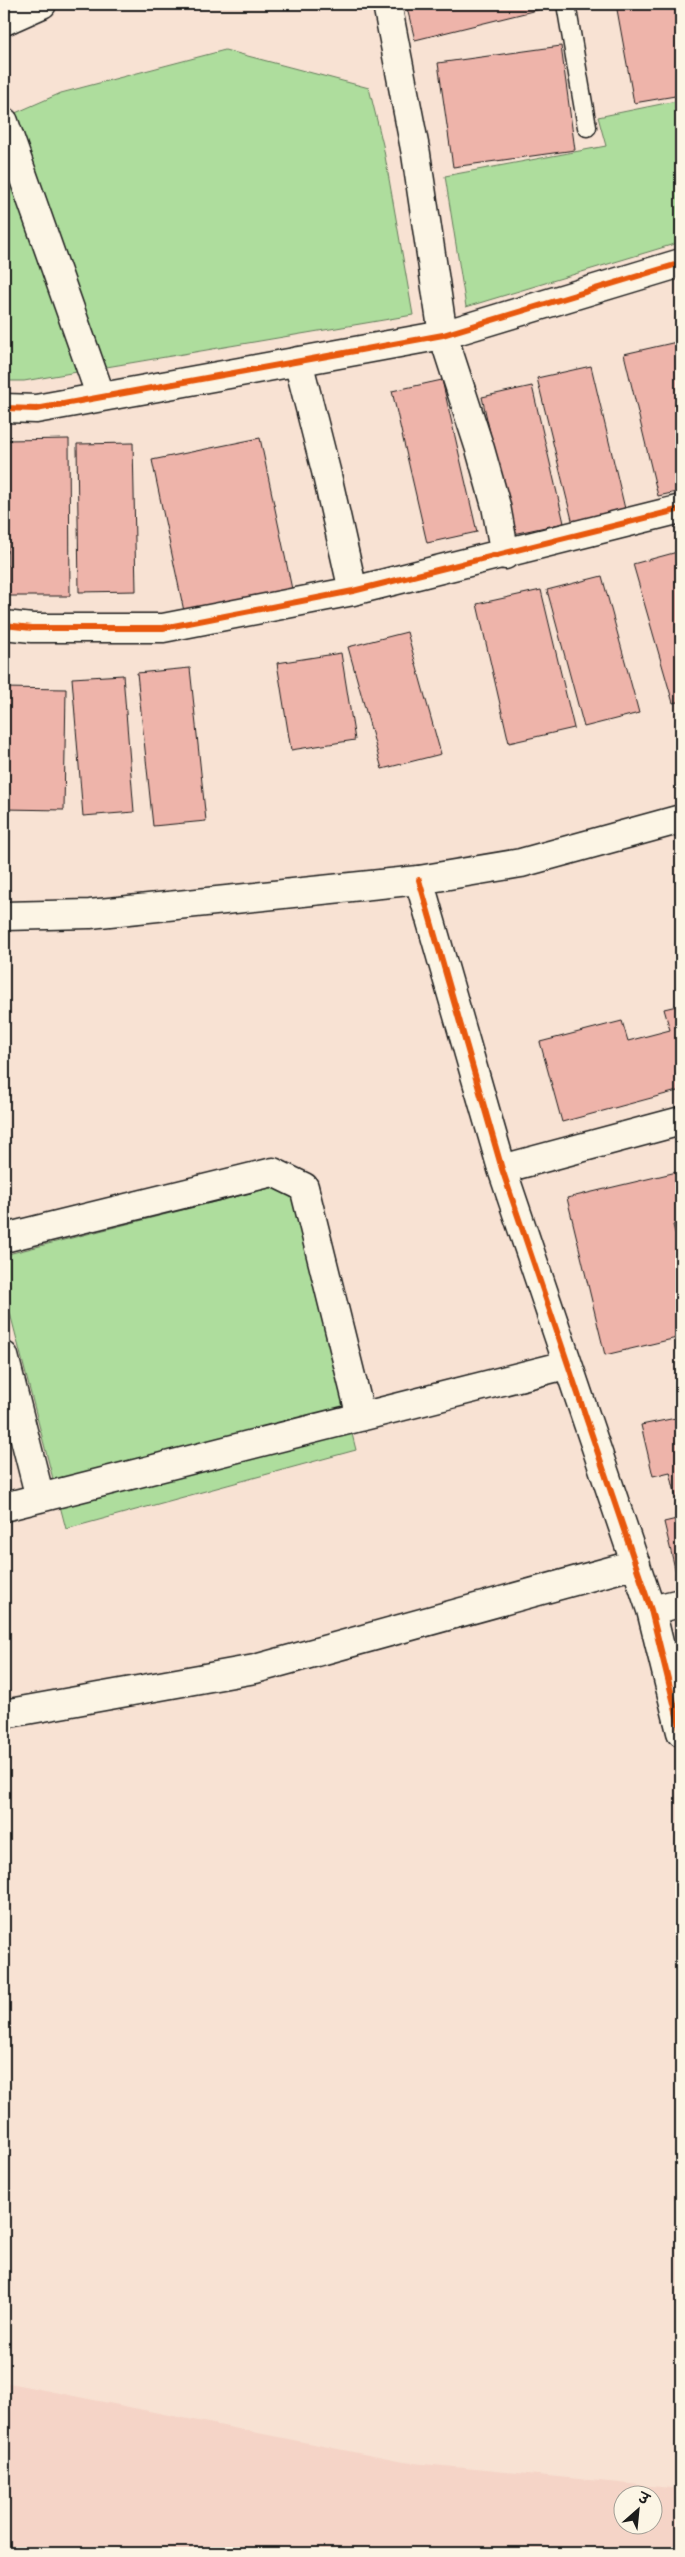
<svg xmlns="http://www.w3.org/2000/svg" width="685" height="2557" viewBox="0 0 685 2557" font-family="Sriracha,'Playpen Sans Deva',sans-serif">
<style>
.built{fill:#f5d4c7;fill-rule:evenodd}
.green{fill:#aedd9d;stroke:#657c5c}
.building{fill:#eeb4aa;stroke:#1c1c1c}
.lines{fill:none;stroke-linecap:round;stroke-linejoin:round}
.service-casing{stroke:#1c1c1c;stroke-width:21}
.minor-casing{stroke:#1c1c1c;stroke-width:31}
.tertiary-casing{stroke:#1c1c1c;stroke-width:31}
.service{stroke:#fcf5e5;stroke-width:18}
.minor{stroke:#fcf5e5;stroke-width:28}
.tertiary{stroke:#fcf5e5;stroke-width:28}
.cycleway-casing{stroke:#fcf5e5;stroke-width:9}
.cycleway{stroke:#e8590c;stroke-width:6}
</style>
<rect width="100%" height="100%" fill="#f8e2d3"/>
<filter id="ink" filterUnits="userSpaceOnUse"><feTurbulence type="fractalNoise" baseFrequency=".02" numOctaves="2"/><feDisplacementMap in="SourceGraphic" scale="10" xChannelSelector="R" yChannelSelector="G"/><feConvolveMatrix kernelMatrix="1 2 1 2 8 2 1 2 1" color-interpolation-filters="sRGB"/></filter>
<g filter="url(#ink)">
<path class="built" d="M4,2382L403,2462L681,2489V2553H4ZM622,2494H652V2524H622Z"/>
<path class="green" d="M225,50L369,88L383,145L413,315L24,381H4V118L61,93Z
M681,100V242L466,307L445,176L606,146L598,117Z
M290,1183L356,1450L66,1529L4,1290V1255Z"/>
<path class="building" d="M406,4H544L545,8L415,40Z
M616,4H681V95L634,103Z
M561,46L575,150L453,167L438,63Z
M681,341V491L658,496L624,354Z
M591,366L626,513L573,524L537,378Z
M442,380L477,532L427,543L392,391Z
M532,386L564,523L513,534L482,397Z
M260,438L293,594L185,616L152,460Z
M69,439L70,596H8L7,440Z
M133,443L136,591L79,592L77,444Z
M681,551V701L673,703L633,564Z
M602,576L639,713L584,727L547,590Z
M541,590L574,728L509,743L477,604Z
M407,632L441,754L382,769L348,647Z
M341,653L355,740L291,750L277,663Z
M190,668L206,821L153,826L137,673Z
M123,675L134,812L83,816L72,678Z
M4,688L66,689L64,810L4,809Z
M681,1005V1090L562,1122L540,1042L622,1021L628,1041L670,1030L664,1009Z
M681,1171V1223L673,1225L681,1257V1337L605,1355L567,1198Z
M681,1417V1576L677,1577L664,1522L681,1518L670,1472L653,1476L641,1425Z"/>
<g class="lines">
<defs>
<path id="service" d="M566,4L587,127"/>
<path id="minor" d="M387,4L416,154L443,335L480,449L496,506L505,555
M4,21L42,4
M4,122L101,397
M298,361L326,471L353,591
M4,408L36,409L443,335L681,263
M4,625L32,628H163L353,591L681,509
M419,880L502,1169L651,1610L681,1732
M502,1169L681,1121
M4,1238L273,1172L304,1187L361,1417
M4,1356L40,1498
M4,1507L566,1365
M651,1610L681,1603
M4,1714L255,1669L636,1564"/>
<path id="tertiary" d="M4,916L90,914L419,880L521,863L681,819"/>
</defs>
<use href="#service" class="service-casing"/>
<use href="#minor" class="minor-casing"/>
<use href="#tertiary" class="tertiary-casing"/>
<use href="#service" class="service"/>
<use href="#minor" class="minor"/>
<use href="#tertiary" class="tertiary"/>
<defs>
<path id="cycleway" d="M4,408L36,409L443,335L681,263
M4,625L32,628H163L353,591L681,509
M419,880L502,1169L651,1610L681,1732"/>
</defs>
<use href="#cycleway" class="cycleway-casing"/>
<use href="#cycleway" class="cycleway"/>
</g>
</g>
<rect width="685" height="2557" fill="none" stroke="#fcf5e5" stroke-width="20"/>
<rect x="10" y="10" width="665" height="2537" fill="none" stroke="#1c1c1c" stroke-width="2" filter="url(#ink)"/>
<g transform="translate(638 2510) rotate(27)"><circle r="24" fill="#fcf5e5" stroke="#a29e95"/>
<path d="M0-4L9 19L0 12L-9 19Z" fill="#1c1c1c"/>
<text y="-8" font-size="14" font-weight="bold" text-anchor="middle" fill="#1c1c1c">उ</text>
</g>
</svg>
